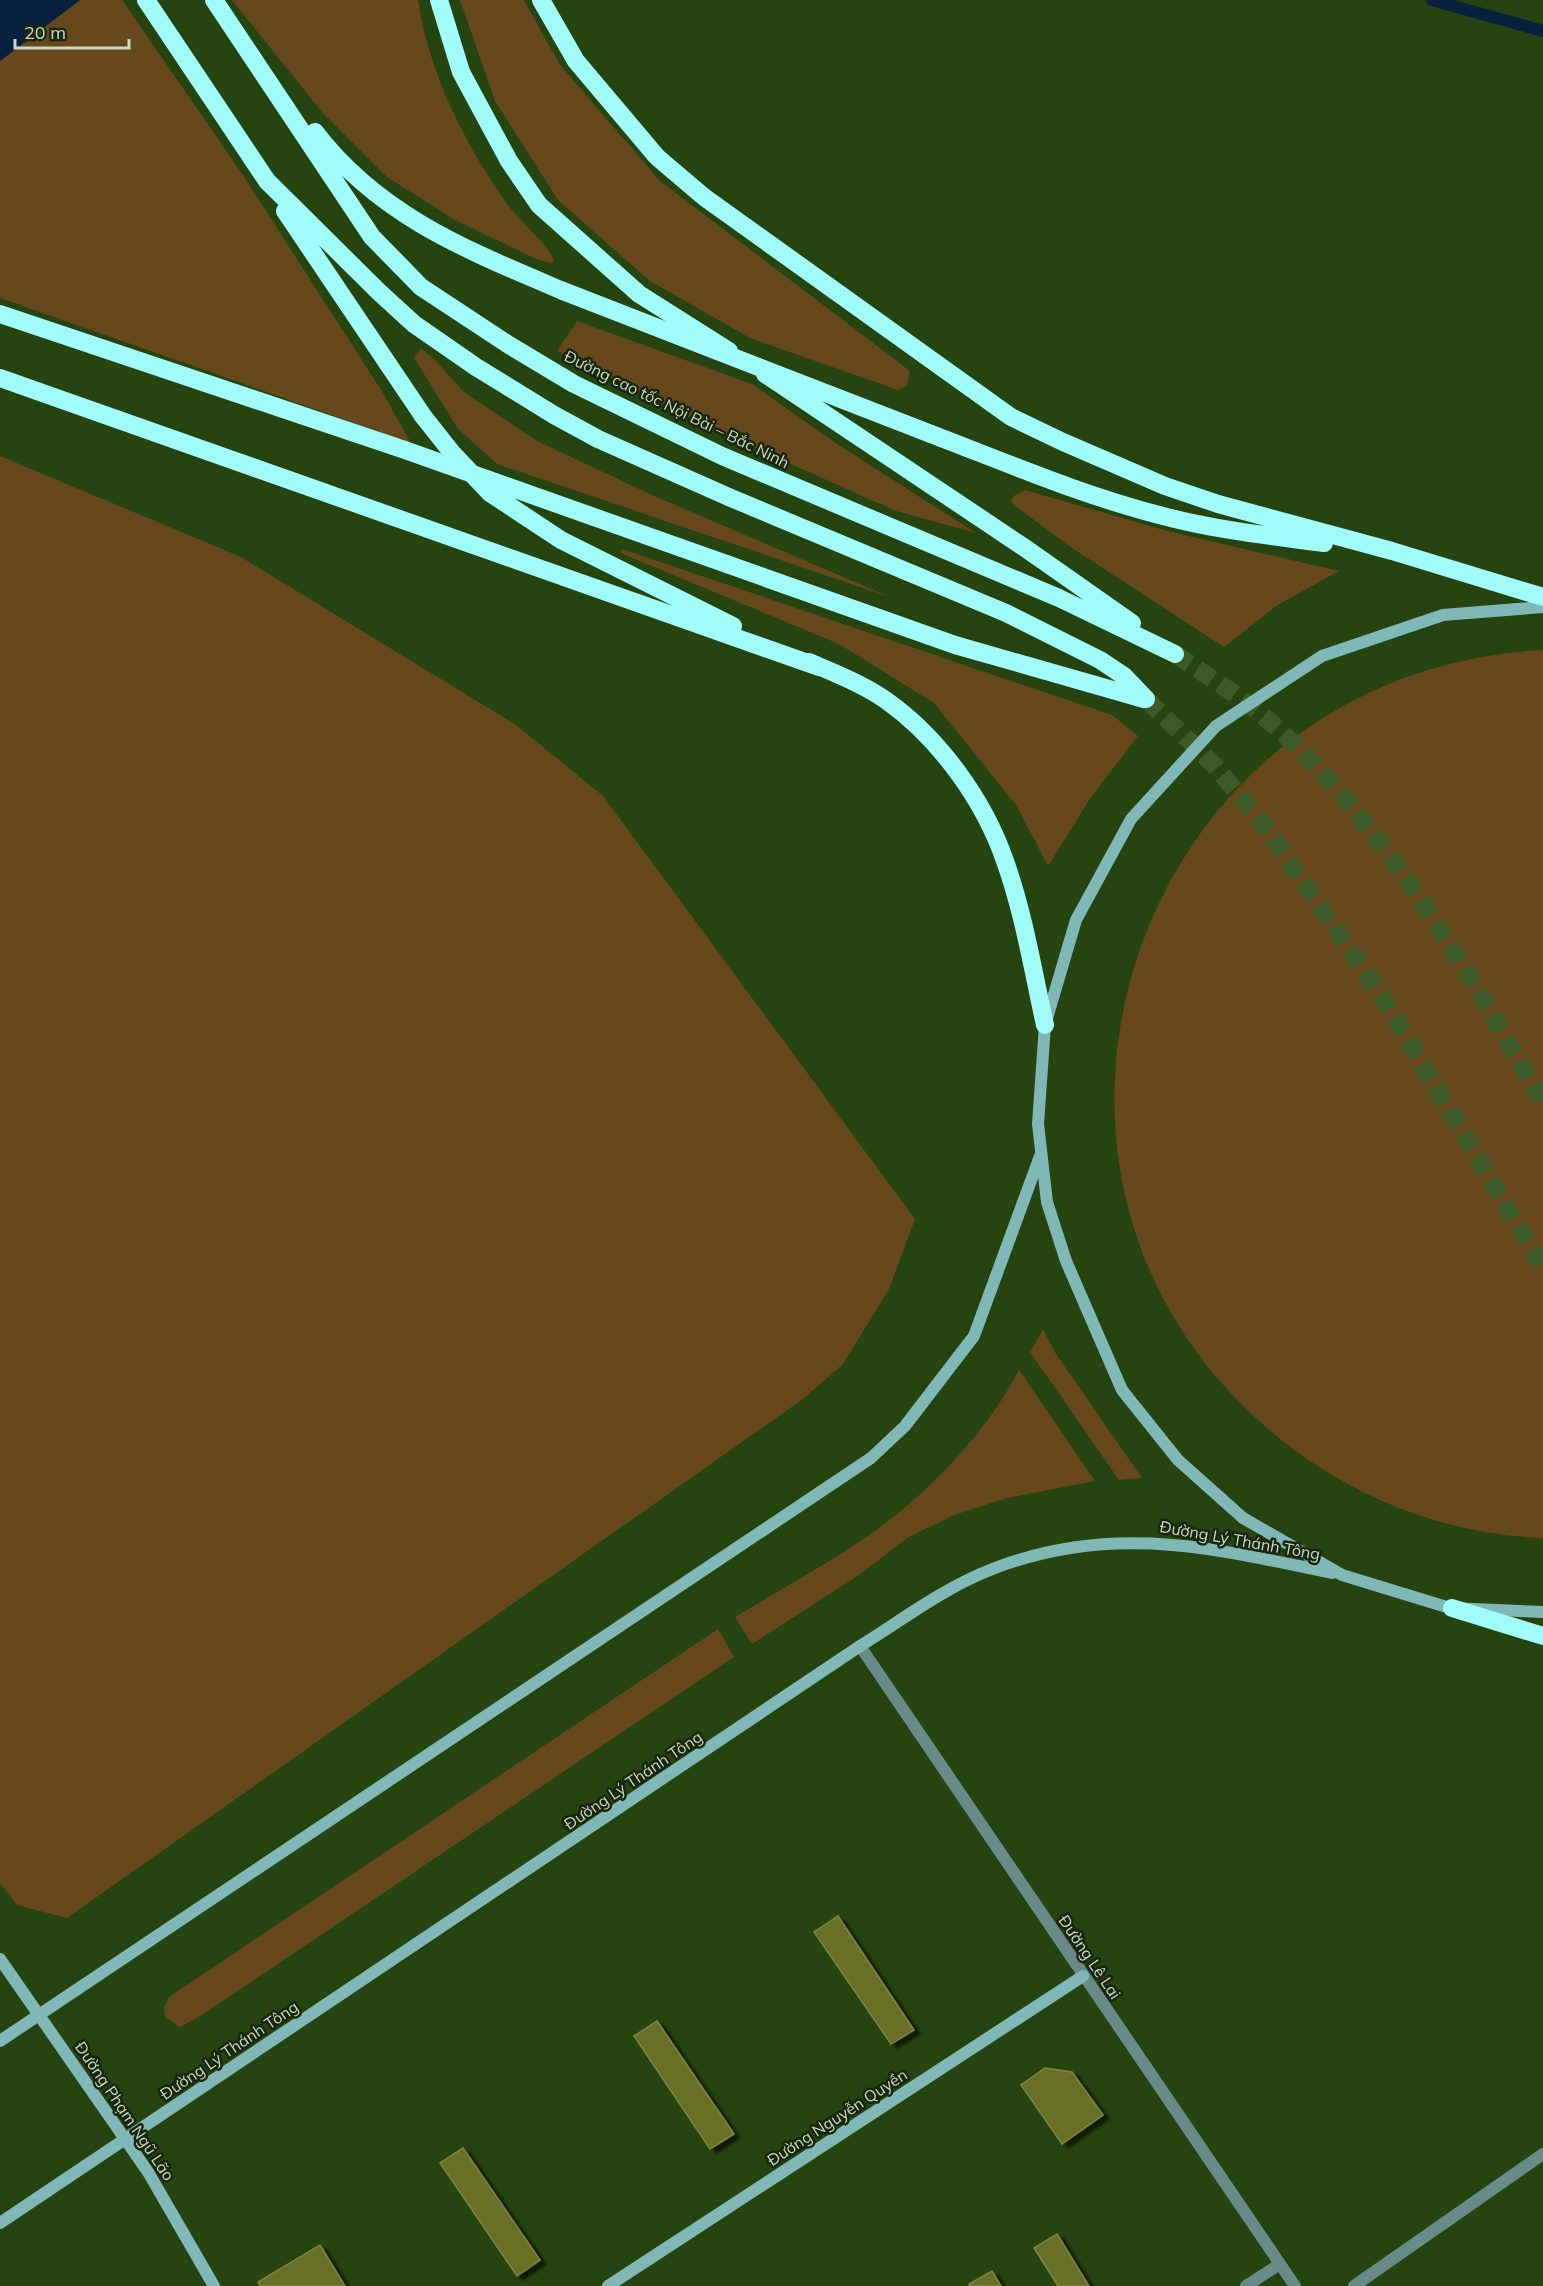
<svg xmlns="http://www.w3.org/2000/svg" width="1543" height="2286" viewBox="0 0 1543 2286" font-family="Mulish,sans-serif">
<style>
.green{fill:#66481c}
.water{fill:#06203e}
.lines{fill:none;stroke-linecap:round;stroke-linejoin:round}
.stream{stroke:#06203e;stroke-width:12}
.building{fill:#687025;stroke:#7d8446;stroke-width:1.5;filter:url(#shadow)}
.highway-tunnel{stroke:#3d5b29;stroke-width:18;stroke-dasharray:18 9;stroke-linecap:butt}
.lane{stroke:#688b8a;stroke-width:12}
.street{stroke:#688b8a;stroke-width:12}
.secondary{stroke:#80b8b7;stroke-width:12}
.highway{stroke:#a1fbf9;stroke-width:18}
.highway-bridge{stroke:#a1fbf9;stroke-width:18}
.labels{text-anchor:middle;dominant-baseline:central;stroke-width:5;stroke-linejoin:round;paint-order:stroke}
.street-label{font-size:16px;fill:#c8dbbf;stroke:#182610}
</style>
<defs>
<filter id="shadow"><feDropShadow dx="6" dy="4" stdDeviation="1.5" flood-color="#0009"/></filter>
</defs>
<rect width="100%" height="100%" fill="#25440f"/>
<path class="green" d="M80,0H122L243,175L383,393L411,443L0,298V61Z
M232,0H418C429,74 465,144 508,205C518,219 550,246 554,261L550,263L536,259L455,220L387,177L322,112Z
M460,0H524L560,65L660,181L910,371L907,386L898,390L750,338L650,281L558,200L495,101Z
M577,321L752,384L837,444L976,533L896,511L730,437L557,351Z
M421,348L435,360L464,392L537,441L652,495L890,597L497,464L458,429L414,358Z
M0,456L241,557L516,725L603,796L915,1219L889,1289L843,1364L803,1399L67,1918L17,1905L0,1883Z
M1025,490L1171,532L1339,571L1276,606L1224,647L1072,548L1018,508L1011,501L1015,495Z
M622,549L1112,715L1138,736L1091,797L1048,866L1016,805L934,703L839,644L623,554L620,552Z
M1543,650V1538C1456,1535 1371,1505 1300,1454C956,1205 1121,672 1543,650Z
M1043,1329L1054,1351L1142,1478L1119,1480L1030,1352Z
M1019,1370L1095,1481L1007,1498L954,1515L907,1538L859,1575L752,1644L735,1617C779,1590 826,1565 869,1535C926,1496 987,1432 1019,1370Z
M718,1629L734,1657L202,2015L180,2027L165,2017L164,2008L169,1997Z"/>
<path class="water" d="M0,0H80L0,61Z"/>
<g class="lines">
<path class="stream" d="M1432,0L1543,31"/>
</g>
<path class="building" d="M838,1916L914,2030L891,2044L814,1932Z
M657,2021L734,2134L710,2149L634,2036Z
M1045,2068L1072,2072L1103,2115L1062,2144L1021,2085Z
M463,2148L540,2260L517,2276L440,2163Z
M1057,2234L1089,2286H1058L1034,2248Z
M320,2245L345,2286H260L258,2282Z
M992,2271L1001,2286H970L969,2284Z"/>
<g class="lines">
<path class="highway-tunnel" d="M1175,654C1205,675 1240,695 1268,720C1386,823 1464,968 1543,1102
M1146,699L1214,765L1264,825L1381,995L1543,1268"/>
<path class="lane" d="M1354,2286L1543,2154"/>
<path class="street" d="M860,1646L1295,2286
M1246,2286L1280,2264"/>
<path class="secondary" d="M1543,607L1443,615L1322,656L1216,726L1131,819L1076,920L1045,1025L1038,1124L1047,1202L1066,1261L1122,1390L1178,1460L1243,1518L1342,1575L1450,1608L1543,1612
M0,1959L148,2172L214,2286
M0,2041L871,1458L905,1426L974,1336L1040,1156
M0,2223L860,1646C902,1620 944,1588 990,1570C1110,1522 1212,1548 1332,1573
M608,2286L1083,1976"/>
<path class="highway" d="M146,0L267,181L379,292L414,324L476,367L554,415L598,439L731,498L1006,613L1100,660L1124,676L1146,699
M214,0L372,237L421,287L509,345L574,384L722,456L1059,598L1175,654
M439,0L461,72L509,161L539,205L639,294L729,351
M541,0L576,61L657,157L704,197L1011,417L1063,442L1165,486L1218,504L1392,551L1543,597
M315,132C379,216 469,251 563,291
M285,211L423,416
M0,314L402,449L955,645L1144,699
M765,374L1025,548L1132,623
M0,378L819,667
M931,434C1007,463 1084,496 1163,516C1216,530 1270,536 1324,543
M490,493L561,540L733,626
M809,662C836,674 863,684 887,701C939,738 984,800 1005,861C1024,914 1033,971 1045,1025
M1452,1608L1543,1636"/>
<path class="highway-bridge" d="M563,291L931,434
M423,416L453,454L490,493"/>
</g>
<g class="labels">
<g class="street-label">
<text transform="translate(677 409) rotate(26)">Đường cao tốc Nội Bài – Bắc Ninh</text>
<text transform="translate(1240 1540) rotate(10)">Đường Lý Thánh Tông</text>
<text transform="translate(633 1780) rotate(-34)">Đường Lý Thánh Tông</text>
<text transform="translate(1090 1957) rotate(56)">Đường Lê Lai</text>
<text transform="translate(229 2050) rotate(-34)">Đường Lý Thánh Tông</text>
<text transform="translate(125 2111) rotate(56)">Đường Phạm Ngũ Lão</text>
<text transform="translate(837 2117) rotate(-33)">Đường Nguyễn Quyền</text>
</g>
</g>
<path d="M15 39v9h114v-9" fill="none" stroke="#c8dbbf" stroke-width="3"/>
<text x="24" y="39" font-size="18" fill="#c8dbbf" stroke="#182610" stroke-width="4.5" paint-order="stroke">20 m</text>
</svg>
